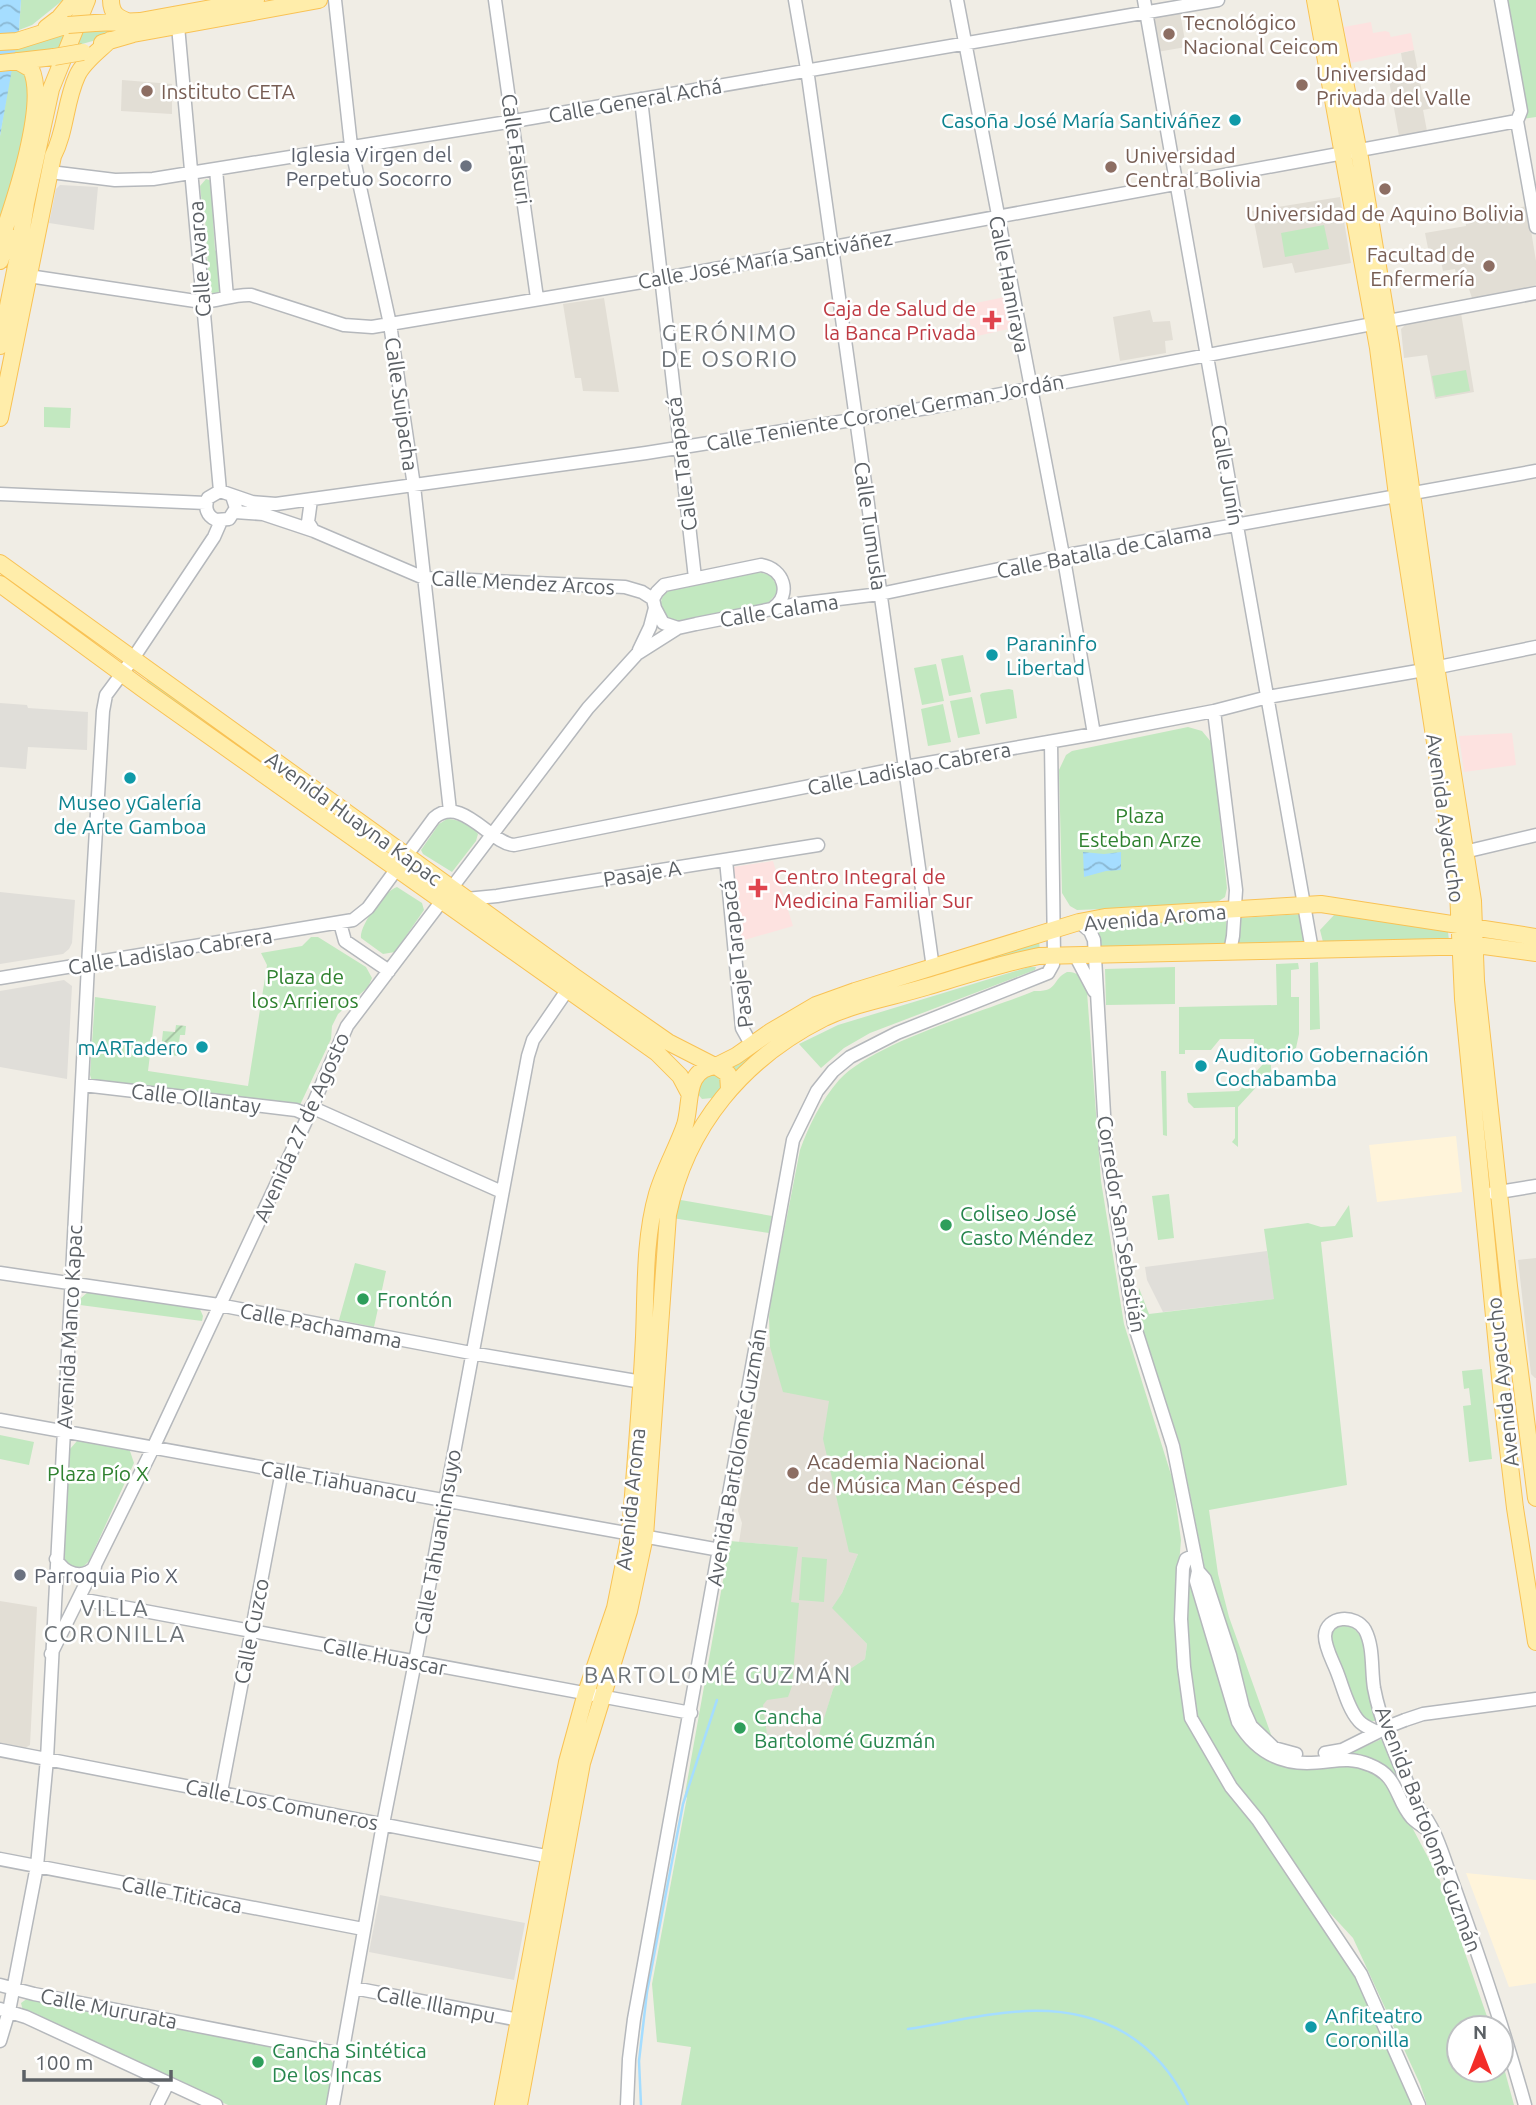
<svg xmlns="http://www.w3.org/2000/svg" width="1536" height="2105" viewBox="0 0 1536 2105" font-family="Ubuntu,sans-serif">
<style>
.commercial{fill:#fff4da}
.industrial{fill:#e0ded9}
.education{fill:#e2ded5}
.medical{fill:#fde2e0}
.green{fill:#c2e8c0}
.garden{fill:url(#garden-furrows)}
.water{fill:url(#water-waves)}
.lines{fill:none;stroke-linecap:round;stroke-linejoin:round}
.stream{stroke:#a5ddff;stroke-width:2.5}
.minor-casing{stroke:#b5b8bc;stroke-width:15}
.major-casing{stroke:#f9c254;stroke-width:18}
.minor{stroke:#fff;stroke-width:12}
.major{stroke:#ffedaa;stroke-width:16}
.minor-bridge-casing{stroke:#b5b8bc;stroke-width:15;stroke-linecap:butt}
.major-bridge-casing{stroke:#f9c254;stroke-width:18;stroke-linecap:butt}
.minor-bridge{stroke:#fff;stroke-width:12}
.major-bridge{stroke:#ffedaa;stroke-width:16}
.education-dot{fill:#8d6e63;stroke:#fff;stroke-width:2.5}
.culture-dot{fill:#0f9aa8;stroke:#fff;stroke-width:2.5}
.worship-dot{fill:#6b7280;stroke:#fff;stroke-width:2.5}
.health-dot{fill:#e0444e;stroke:#fff;stroke-width:2.5}
.leisure-dot{fill:#2e9e5b;stroke:#fff;stroke-width:2.5}
.labels{text-anchor:middle;dominant-baseline:central;stroke-width:5;stroke-linejoin:round;paint-order:stroke}
.education-label{font-size:21px;fill:#785e54;stroke:#fff;text-anchor:start}
.street-label{font-size:21px;fill:#5c6166;stroke:#fff}
.culture-label{font-size:21px;fill:#0d838f;stroke:#fff;text-anchor:start}
.worship-label{font-size:21px;fill:#5b616d;stroke:#fff;text-anchor:end}
.health-label{font-size:21px;fill:#be3a42;stroke:#fff;text-anchor:end}
.park-label{font-size:21px;fill:#308230;stroke:#fff}
.leisure-label{font-size:21px;fill:#27864d;stroke:#fff;text-anchor:start}
.neighbourhood-label{font-size:23px;letter-spacing:2px;fill:#6d7378;stroke:#fff}
</style>
<defs>
<pattern id="garden-furrows" width="10" height="10" patternUnits="userSpaceOnUse" patternTransform="scale(1.75)"><rect width="10" height="10" fill="#c2e8c0"/><path d="M-1 1l2-2M0 10L10 0M9 11l2-2" fill="none" stroke="#a1bfa0"/></pattern>
<pattern id="water-waves" width="16" height="10" patternUnits="userSpaceOnUse" patternTransform="scale(1.75)"><rect width="16" height="10" fill="#a5ddff"/><path d="M0 5q4-4 8 0t8 0" fill="none" stroke="#8ab7d2"/></pattern>
</defs>
<rect width="100%" height="100%" fill="#f0ede5"/>
<path class="commercial" d="M1456,1136L1462,1192L1377,1202L1369,1145Z
M1466,1873L1536,1880V1983L1509,1987Z"/>
<path class="industrial" d="M60,185L98,187L94,230L49,223L56,189Z
M0,703L27,705L28,708L88,712L87,750L28,747L26,769L0,767Z
M0,892L75,900L72,943L69,949L63,954L0,964Z
M64,980L72,986L67,1079L0,1067V991Z
M1267,1251L1275,1299L1163,1312L1147,1280L1145,1267Z
M380,1895L525,1923L514,1980L369,1952Z"/>
<path class="education" d="M1180,12L1186,47L1157,52L1152,22L1155,16Z
M1414,50L1423,97L1431,96L1433,108L1423,110L1427,131L1399,136L1388,75L1404,72L1401,53Z
M122,80L172,84V114L121,111Z
M1340,197L1351,263L1295,273L1292,263L1263,268L1252,211Z
M1527,206L1536,261V284L1534,287L1472,298L1467,283L1458,285L1455,269L1443,271L1441,261L1431,263L1425,233L1466,226L1465,217Z
M604,298L619,392L583,391L581,378H575L563,304Z
M1150,310L1153,322L1170,321L1173,340L1165,341L1166,353L1120,361L1113,317Z
M1461,313L1474,392L1435,399L1427,355L1404,358L1401,329L1407,323Z
M1536,1258V1378H1535L1531,1374L1518,1260Z
M766,1347H770L835,1387L858,1554L842,1593L833,1608L867,1644L865,1659L844,1673L833,1689L815,1751L767,1734L746,1650L798,1547L739,1542L742,1523L738,1511Z
M0,1601L37,1607L30,1745L25,1748L0,1743Z"/>
<path class="medical" d="M1371,22L1373,33L1385,31L1389,32L1391,37L1411,33L1414,50L1351,63L1344,27Z
M1010,296L1017,327L973,337L966,305Z
M1512,733L1516,765L1464,772L1459,736Z
M773,861L793,926L741,941L733,867Z"/>
<path class="green" d="M21,0H63L32,25L19,30Z
M1506,0H1536V117L1523,119Z
M161,22L64,49L0,55V51L68,32L109,30Z
M11,68L26,73L31,84L21,156L0,228V136Z
M206,179L212,181L216,212L213,219L215,250L221,257V293L213,294L209,288L205,217L203,213L200,186Z
M1324,225L1329,249L1285,257L1281,233Z
M1466,370L1470,391L1436,397L1432,376Z
M44,407L71,408L70,428L44,427Z
M758,572L770,575L778,587L776,594L767,604L676,621L664,618C660,605 658,596 672,589Z
M963,655L971,692L949,696L941,659Z
M936,664L944,701L922,705L914,668Z
M148,679L394,854L392,858L146,682Z
M1009,689L1013,690L1017,718L986,724L980,695L982,693Z
M972,697L980,734L958,738L950,701Z
M943,704L951,742L928,746L921,709Z
M1188,727L1202,731L1212,743L1227,888L1225,897L1213,905L1077,910L1070,906L1062,893L1059,770L1066,755L1072,751Z
M447,819C457,819 472,825 478,834L476,841L452,872L423,854L421,850L439,824Z
M397,887L422,903L424,910L395,952L383,954L361,938C359,926 385,890 397,887Z
M1302,914L1305,939L1300,944L1238,946L1240,918Z
M1335,914L1445,931L1448,932L1449,940L1323,942L1320,930Z
M1226,919L1227,942L1225,944L1100,949V938L1094,927L1107,923Z
M311,937H318L366,967L372,978L368,987L338,1014L332,1026L331,1039L300,1105L92,1081L90,1075L95,997L156,1006L148,1071L248,1086L267,965L261,953L302,946Z
M1039,942L1040,950L844,1006L738,1074L730,1066L803,1017L820,1009Z
M1318,962L1320,1029L1310,1030V963Z
M1298,963L1299,969L1291,970V997H1299V1034L1296,1048L1286,1052H1254V1039H1220L1211,1050H1185V1054H1179V1007L1277,1005L1276,964Z
M1029,967H1036L1035,970L870,1033L844,1048L821,1068L799,1044L838,1025Z
M1175,967V1004L1106,1005L1105,969Z
M1067,972C1081,972 1084,980 1087,992L1101,1181L1124,1324L1173,1481L1181,1540L1175,1613L1177,1666L1187,1724L1231,1796L1253,1821L1350,1964L1412,2105H681L691,2047L657,2042L652,1984L687,1797L684,1799L730,1541L798,1547L791,1602L799,1603L792,1686L788,1697L767,1700L763,1705L767,1734L814,1751L833,1689L844,1673L865,1659L867,1644L832,1608L842,1593L858,1554L849,1552L823,1439L829,1401L783,1392L770,1347L769,1317L771,1298L800,1150C809,1125 821,1101 839,1080C874,1042 983,1012 1034,991C1059,992 1051,980 1067,972Z
M1263,1064L1271,1065V1071L1238,1107V1147L1232,1142L1235,1138V1107L1194,1108L1188,1102L1187,1093L1239,1091Z
M1161,1071H1166L1167,1136L1163,1135Z
M713,1072L720,1075L721,1088L712,1098L702,1099L697,1093C699,1083 703,1077 713,1072Z
M1169,1194L1174,1238L1158,1240L1152,1196Z
M675,1199L772,1216L769,1233L672,1218Z
M1349,1205L1353,1237L1321,1242L1347,1485L1209,1510L1218,1574L1229,1617L1273,1740L1260,1730L1251,1715L1204,1565L1180,1444L1138,1317L1139,1288L1149,1314L1274,1299L1264,1229L1308,1223L1321,1227L1335,1226Z
M355,1263L386,1271L374,1327L339,1320Z
M88,1292L199,1307L203,1316L202,1321L80,1305V1299Z
M1482,1369L1492,1459L1469,1462L1463,1406L1471,1405L1469,1388L1464,1389L1462,1371Z
M0,1435L34,1442L29,1465L0,1459Z
M82,1440L125,1448L130,1451L134,1463L89,1561L80,1570H73L64,1561L70,1449L77,1441Z
M802,1557L827,1559L824,1602L799,1600Z
M1187,1572L1241,1734L1254,1752L1274,1762H1332L1371,1769L1384,1780L1397,1799L1439,1878L1491,2028H1459V2070H1501V2057L1514,2105H1427L1420,2084L1353,1938L1316,1898L1227,1773L1198,1725L1193,1704L1187,1626Z
M1340,1625L1352,1626L1362,1638L1370,1687L1379,1720L1369,1722L1357,1712L1331,1645L1332,1631Z
M1386,1737L1413,1810C1394,1774 1390,1764 1348,1754Z
M28,1998L327,2056L333,2063L326,2105H228L23,2011L21,2003Z"/>
<path class="garden" d="M176,1025L186,1026L185,1035H180L178,1050L183,1051L182,1057L172,1055V1050L161,1049L163,1031L175,1032Z"/>
<path class="water" d="M0,0H21L19,30L0,136Z
M1083,852L1104,854L1121,852V870L1106,871L1084,877Z"/>
<g class="lines">
<path class="stream" d="M908,2029C983,2017 1055,1993 1125,2033C1153,2050 1174,2075 1188,2105
M641,2105L639,2061L647,1992L683,1804L717,1700"/>
<defs>
<path id="minor" d="M335,0L351,146L390,324L414,486L450,811
M495,0L537,298
M795,0L807,69L933,968
M957,0L1066,571L1094,734
M1144,0L1312,950
M1501,0L1521,111L1517,121
M178,26L220,491
M641,99L695,578
M1517,121L1536,227
M216,169L227,297
M50,172L115,180L153,179L514,121L1218,0
M22,275L202,302C219,301 234,294 251,295L344,325L372,327L660,279L1517,121
M0,494L206,503
M232,496L236,508L229,519L216,520C207,516 204,508 208,498L220,491L252,502L276,504L646,453L933,407L1536,293
M311,500L308,522L313,530
M235,512L263,514L314,531L424,578L625,587L642,592L653,599
M678,628L663,623L655,608L653,599L657,592L664,585L761,565C784,569 792,594 773,608
M639,650L650,627L655,608
M1214,711L1236,890L1233,936L1230,952
M1460,853L1536,835
M726,860L742,1028L752,1046
M466,899L497,896L818,845
M1079,922L1090,931L1094,940L1106,1149L1134,1324L1173,1446L1198,1571L1196,1581L1238,1722C1254,1749 1276,1763 1307,1763C1332,1763 1346,1755 1370,1765C1399,1776 1395,1799 1412,1818C1418,1824 1427,1829 1434,1834
M340,923L345,941L389,971
M1075,955L1094,991
M0,978L353,920L368,908L434,818C461,794 491,844 514,845L905,767L1094,734L1214,711L1268,697L1424,670L1536,647
M83,1085L296,1110L308,1115
M311,1107L502,1192
M1493,1193L1536,1186
M0,1273L219,1305L471,1353L642,1382
M0,1420L720,1550
M1195,1555L1186,1559L1183,1568L1181,1619L1184,1667L1191,1718L1231,1787L1258,1820L1361,1974L1419,2105
M56,1559C65,1574 82,1580 95,1567
M1198,1571L1205,1579L1230,1655L1243,1708L1251,1726L1274,1748L1296,1754
M80,1599L691,1713
M51,1654L153,1448L305,1123L347,1026L588,708L637,654L678,628L696,624L797,604L880,594L1062,556L1536,471
M1405,1720L1423,1714L1536,1699
M1377,1732C1371,1729 1363,1726 1359,1721C1348,1709 1343,1687 1337,1672C1333,1661 1325,1648 1325,1636C1326,1615 1356,1614 1365,1630C1374,1647 1371,1670 1374,1688C1382,1730 1403,1771 1419,1810C1436,1825 1447,1869 1456,1892C1481,1962 1505,2033 1525,2105
M0,1750L556,1858
M1325,1753L1342,1750L1382,1730
M221,1792L282,1471
M0,1859L363,1929
M0,1985L34,1994L342,2054
M354,1988L519,2020
M0,2009L26,2017L216,2105
M0,2041L9,2011L37,1866L47,1759L88,965L103,711L106,695L132,660L214,537L221,521
M157,2105L168,2083
M333,2105L383,1824L415,1662L528,1056L533,1040L568,989
M627,2105L629,2059L634,2019L793,1140L817,1091L833,1071L850,1057L897,1033L1048,973L1053,964L1054,955L1051,742"/>
<path id="major" d="M111,0C111,14 118,18 130,22
M1315,0L1378,348L1398,503L1458,891L1463,999L1502,1398L1515,1508L1536,1642
M1329,0L1360,158L1391,345L1438,679L1473,901L1476,981L1509,1286L1536,1498
M95,23L140,21L256,0
M46,28L59,18L74,0
M0,42L17,41L68,25
M102,43L133,34L319,0
M0,63L54,57
M0,243C13,205 48,105 31,69L17,61
M0,261L9,236
M0,346L17,261L26,203L51,89L87,0
M0,418L53,156C66,131 65,102 77,76C83,62 100,50 110,40
M0,563L575,977L668,1042L713,1065
M0,584L143,689L657,1053L680,1076L689,1093
M716,1066L736,1056L770,1032L816,1005L855,991L1079,922L1105,917L1321,904L1536,937
M503,2105L567,1762L586,1693L615,1608L630,1533C635,1468 641,1402 644,1337C646,1290 644,1239 657,1194C664,1170 677,1148 685,1125C692,1102 684,1069 716,1066L728,1074L729,1089
M519,2105L582,1763L629,1611L645,1536L668,1215C686,1126 744,1058 824,1018C856,1003 893,997 926,987C963,976 1000,964 1039,956L1484,946L1536,953"/>
</defs>
<use href="#minor" class="minor-casing"/>
<use href="#major" class="major-casing"/>
<use href="#minor" class="minor"/>
<use href="#major" class="major"/>
<defs>
<path id="minor-bridge" d="M1382,1729L1405,1720"/>
<path id="major-bridge" d="M68,25L95,23
M54,57L83,52"/>
</defs>
<use href="#minor-bridge" class="minor-bridge-casing"/>
<use href="#major-bridge" class="major-bridge-casing"/>
<use href="#minor-bridge" class="minor-bridge"/>
<use href="#major-bridge" class="major-bridge"/>
</g>
<g class="education-dot">
<circle cx="1169" cy="34" r="7"/>
<circle cx="1302" cy="85" r="7"/>
<circle cx="147" cy="91" r="7"/>
<circle cx="1111" cy="167" r="7"/>
<circle cx="1385" cy="189" r="7"/>
<circle cx="1489" cy="266" r="7"/>
<circle cx="793" cy="1473" r="7"/>
</g>
<g class="culture-dot">
<circle cx="1235" cy="120" r="7"/>
<circle cx="992" cy="655" r="7"/>
<circle cx="130" cy="778" r="7"/>
<circle cx="202" cy="1047" r="7"/>
<circle cx="1201" cy="1066" r="7"/>
<circle cx="1311" cy="2027" r="7"/>
</g>
<g class="worship-dot">
<circle cx="466" cy="166" r="7"/>
<circle cx="20" cy="1575" r="7"/>
</g>
<g class="health-dot">
<path d="M988.5 309.5h7v7h7v7h-7v7h-7v-7h-7v-7h7z"/>
<path d="M754.5 877.5h7v7h7v7h-7v7h-7v-7h-7v-7h7z"/>
</g>
<g class="leisure-dot">
<circle cx="946" cy="1225" r="7"/>
<circle cx="363" cy="1299" r="7"/>
<circle cx="740" cy="1728" r="7"/>
<circle cx="258" cy="2062" r="7"/>
</g>
<g class="labels">
<g class="education-label">
<text x="1183" y="22">Tecnológico<tspan x="1183" dy="24">Nacional Ceicom</tspan></text>
<text x="1316" y="73">Universidad<tspan x="1316" dy="24">Privada del Valle</tspan></text>
<text x="161" y="91">Instituto CETA</text>
<text x="1125" y="155">Universidad<tspan x="1125" dy="24">Central Bolivia</tspan></text>
<text x="1385" y="213" text-anchor="middle">Universidad de Aquino Bolivia</text>
<text x="1475" y="254" text-anchor="end">Facultad de<tspan x="1475" dy="24">Enfermería</tspan></text>
<text x="807" y="1461">Academia Nacional<tspan x="807" dy="24">de Música Man Césped</tspan></text>
</g>
<g class="street-label">
<text transform="translate(635 100) rotate(-10)">Calle General Achá</text>
<text transform="translate(517 149) rotate(82)">Calle Falsuri</text>
<text transform="translate(199 259) rotate(-94)">Calle Avaroa</text>
<text transform="translate(765 259) rotate(-10)">Calle José María Santiváñez</text>
<text transform="translate(1010 284) rotate(79)">Calle Hamiraya</text>
<text transform="translate(402 404) rotate(82)">Calle Suipacha</text>
<text transform="translate(885 412) rotate(-10)">Calle Teniente Coronel German Jordán</text>
<text transform="translate(681 464) rotate(-97)">Calle Tarapacá</text>
<text transform="translate(1228 475) rotate(80)">Calle Junín</text>
<text transform="translate(871 526) rotate(82)">Calle Tumusla</text>
<text transform="translate(1104 550) rotate(-11)">Calle Batalla de Calama</text>
<text transform="translate(523 582) rotate(3)">Calle Mendez Arcos</text>
<text transform="translate(779 610) rotate(-9)">Calle Calama</text>
<text transform="translate(909 768) rotate(-11)">Calle Ladislao Cabrera</text>
<text transform="translate(354 818) rotate(36)">Avenida Huayna Kapac</text>
<text transform="translate(1446 818) rotate(82)">Avenida Ayacucho</text>
<text transform="translate(642 873) rotate(-9)">Pasaje A</text>
<text transform="translate(1155 917) rotate(-5)">Avenida Aroma</text>
<text transform="translate(170 951) rotate(-9)">Calle Ladislao Cabrera</text>
<text transform="translate(736 954) rotate(-97)">Pasaje Tarapacá</text>
<text transform="translate(196 1098) rotate(7)">Calle Ollantay</text>
<text transform="translate(301 1127) rotate(-66)">Avenida 27 de Agosto</text>
<text transform="translate(1122 1224) rotate(81)">Corredor San Sebastián</text>
<text transform="translate(321 1325) rotate(11)">Calle Pachamama</text>
<text transform="translate(69 1327) rotate(-87)">Avenida Manco Kapac</text>
<text transform="translate(1502 1382) rotate(-96)">Avenida Ayacucho</text>
<text transform="translate(736 1457) rotate(-80)">Avenida Bartolomé Guzmán</text>
<text transform="translate(339 1481) rotate(10)">Calle Tiahuanacu</text>
<text transform="translate(630 1499) rotate(-84)">Avenida Aroma</text>
<text transform="translate(437 1542) rotate(-80)">Calle Tahuantinsuyo</text>
<text transform="translate(251 1631) rotate(-79)">Calle Cuzco</text>
<text transform="translate(385 1656) rotate(11)">Calle Huascar</text>
<text transform="translate(282 1804) rotate(11)">Calle Los Comuneros</text>
<text transform="translate(1429 1829) rotate(69)">Avenida Bartolomé Guzmán</text>
<text transform="translate(182 1894) rotate(11)">Calle Titicaca</text>
<text transform="translate(436 2004) rotate(11)">Calle Illampu</text>
<text transform="translate(109 2008) rotate(11)">Calle Mururata</text>
</g>
<g class="culture-label">
<text x="1221" y="120" text-anchor="end">Casoña José María Santiváñez</text>
<text x="1006" y="643">Paraninfo<tspan x="1006" dy="24">Libertad</tspan></text>
<text x="130" y="802" text-anchor="middle">Museo yGalería<tspan x="130" dy="24">de Arte Gamboa</tspan></text>
<text x="188" y="1047" text-anchor="end">mARTadero</text>
<text x="1215" y="1054">Auditorio Gobernación<tspan x="1215" dy="24">Cochabamba</tspan></text>
<text x="1325" y="2015">Anfiteatro<tspan x="1325" dy="24">Coronilla</tspan></text>
</g>
<g class="worship-label">
<text x="452" y="154">Iglesia Virgen del<tspan x="452" dy="24">Perpetuo Socorro</tspan></text>
<text x="34" y="1575" text-anchor="start">Parroquia Pio X</text>
</g>
<g class="health-label">
<text x="976" y="308">Caja de Salud de<tspan x="976" dy="24">la Banca Privada</tspan></text>
<text x="774" y="876" text-anchor="start">Centro Integral de<tspan x="774" dy="24">Medicina Familiar Sur</tspan></text>
</g>
<g class="park-label">
<text x="1140" y="815">Plaza<tspan x="1140" dy="24">Esteban Arze</tspan></text>
<text x="305" y="976">Plaza de<tspan x="305" dy="24">los Arrieros</tspan></text>
<text x="98" y="1473">Plaza Pío X</text>
</g>
<g class="leisure-label">
<text x="960" y="1213">Coliseo José<tspan x="960" dy="24">Casto Méndez</tspan></text>
<text x="377" y="1299">Frontón</text>
<text x="754" y="1716">Cancha<tspan x="754" dy="24">Bartolomé Guzmán</tspan></text>
<text x="272" y="2050">Cancha Sintética<tspan x="272" dy="24">De los Incas</tspan></text>
</g>
<g class="neighbourhood-label">
<text x="730" y="332">GERÓNIMO<tspan x="730" dy="26">DE OSORIO</tspan></text>
<text x="115" y="1607">VILLA<tspan x="115" dy="26">CORONILLA</tspan></text>
<text x="718" y="1674">BARTOLOMÉ GUZMÁN</text>
</g>
</g>
<g transform="translate(1480 2049)"><circle r="33" fill="#ffffff" stroke="#bec0c2" stroke-width="2"/>
<path d="M0-5L12 26L0 18L-12 26Z" fill="#f32d28"/>
<text y="-10" font-size="19" font-weight="bold" text-anchor="middle" fill="#5c6166">N</text>
</g>
<path d="M24 2070v10h147v-10" fill="none" stroke="#5c6166" stroke-width="3.5"/>
<text x="35" y="2070" font-size="21" fill="#5c6166" stroke="#ffffff" stroke-width="5" paint-order="stroke">100 m</text>
</svg>
